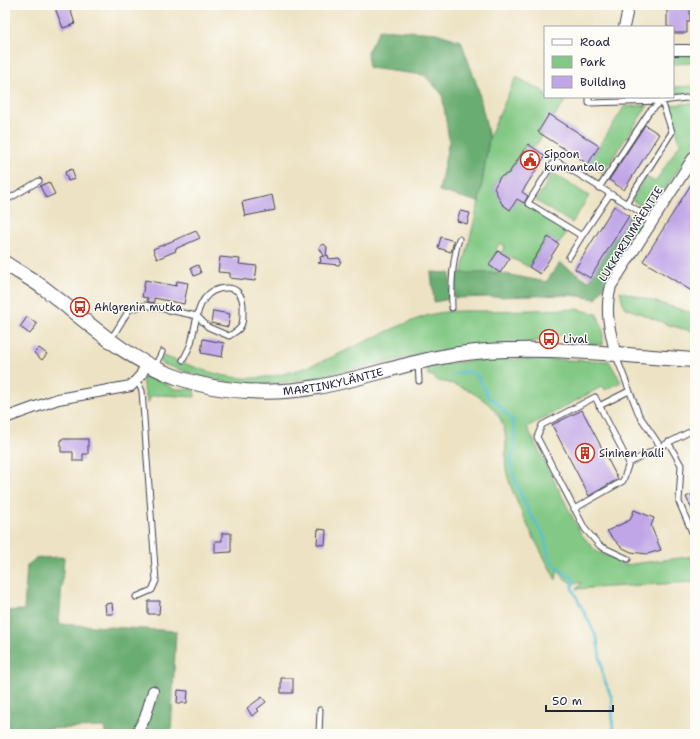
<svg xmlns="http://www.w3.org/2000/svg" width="700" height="739" viewBox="0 0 700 739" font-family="'Shantell Sans',sans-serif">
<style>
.green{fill:#83c985;stroke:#527660}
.forest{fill:#6aad72;stroke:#466856}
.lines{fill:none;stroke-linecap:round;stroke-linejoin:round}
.stream{stroke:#59c0d6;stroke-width:2.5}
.building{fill:#c0a6e7}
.lane-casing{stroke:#403f50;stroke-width:7}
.street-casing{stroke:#403f50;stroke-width:12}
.secondary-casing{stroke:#403f50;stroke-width:16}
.lane{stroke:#fff;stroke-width:5}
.street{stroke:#fff;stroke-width:10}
.secondary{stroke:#fff;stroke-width:14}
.labels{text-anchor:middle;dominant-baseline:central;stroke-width:3;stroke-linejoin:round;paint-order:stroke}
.poi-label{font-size:11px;fill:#22223b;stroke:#fdfcf7;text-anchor:start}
.street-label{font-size:11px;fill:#22223b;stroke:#fdfcf7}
</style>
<rect width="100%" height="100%" fill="#fdfcf7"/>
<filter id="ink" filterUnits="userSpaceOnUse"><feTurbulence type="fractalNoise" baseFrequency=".025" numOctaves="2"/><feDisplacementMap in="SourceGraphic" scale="8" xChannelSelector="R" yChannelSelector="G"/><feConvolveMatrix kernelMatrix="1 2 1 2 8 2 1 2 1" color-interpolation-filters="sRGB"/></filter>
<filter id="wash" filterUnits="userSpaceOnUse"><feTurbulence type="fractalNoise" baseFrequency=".012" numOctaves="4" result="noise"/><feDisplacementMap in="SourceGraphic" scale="16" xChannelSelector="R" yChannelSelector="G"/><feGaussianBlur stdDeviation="0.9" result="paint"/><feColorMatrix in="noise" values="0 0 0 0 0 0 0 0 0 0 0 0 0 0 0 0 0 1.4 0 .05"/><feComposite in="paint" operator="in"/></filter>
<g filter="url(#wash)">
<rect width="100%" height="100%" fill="#ede3c4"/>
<path class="green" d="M673,54H695V93L673,94V87L694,86L693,63L673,64Z
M516,77L545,92V97H568L554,117L549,115L538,132L543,135L534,148L527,144L508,175L500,177L494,188L503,205L510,210L517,199L567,231L559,244L548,237L529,267L501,253L505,246L500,243L496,249L498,251L489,265L500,273L461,274L479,202L489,138Z
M695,103V139L691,151L650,211L632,200L646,177L655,182L680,144L669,105Z
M648,105L603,173L588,164L624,107Z
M553,173L589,196L572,223L536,201Z
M620,291L695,314V332L669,325L624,307Z
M577,309L597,314L603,330V345H588L562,335L528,343L415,356L316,378L272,384L230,383L196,375L160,363L163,356C185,363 210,374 232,377C299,387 367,334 429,315C447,310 468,311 487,311C517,310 547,310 577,309Z
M516,359L609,361L621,382L605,390L603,386L527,427L581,534L596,551L625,565L695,556V582L576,589L582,583C570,584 562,580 558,567L556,580C539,548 521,516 509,481C502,463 508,451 505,433C501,404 463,383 437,381L433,376L428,375L427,367L467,361Z
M149,374L174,389H194L195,397L162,395L151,396L148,403L142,381L144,376Z"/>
<path class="forest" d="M380,29L436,33L461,41L478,88L489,138L479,202L439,191L449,140L442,94L424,75L369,68L367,52Z
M629,216L642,225L596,299L572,295L454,298V273H500L546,282L560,263L589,281Z
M431,272L450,273V299L434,302Z
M64,557L59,624L176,631L171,734H105L104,727L15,730V734H5V611L24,610L27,566L36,558Z"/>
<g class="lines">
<path class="stream" d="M455,374L466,371L473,373L479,378L488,396L498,404L513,421L515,448L510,461L516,484L529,512L544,536L549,557L555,566L574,580L572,588L597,638L603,676L612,699L613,734"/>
</g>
<g id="blocks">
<path class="building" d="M64,5H69L75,24L63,28L55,8Z
M667,5H690V21H687V33H673V27H667Z
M549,114L599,146L588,164L538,132Z
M645,125L659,134L624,190L609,180Z
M528,144L545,156L522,192L528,196L524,203L517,199L510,210L502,204L494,188L500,177L509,173Z
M72,169L75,179L68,181L65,172Z
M695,178V293L643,261Z
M49,182L55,194L46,198L40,186Z
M272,195L275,210L245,216L242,202Z
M614,206L629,216L590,278L575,269Z
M460,211L470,213L467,224L457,221Z
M196,231L200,238L175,249L176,251L157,259L153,249Z
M441,237L454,241L451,252L438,248Z
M548,237L559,244L540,274L529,267Z
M324,244L327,247L326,256L328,255L329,259L339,258L341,261L339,265L318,263L321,262L320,257L324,256L319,247Z
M498,251L510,258L500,273L489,265Z
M220,257L240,259L239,264L257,266L255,281L230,278V273L218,272Z
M198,265L201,273L194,276L191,268Z
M145,280L176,286L177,281L188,283L184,304L154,298V303L147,301L148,298L142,297Z
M213,311L230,314L228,327L211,323Z
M27,317L37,324L30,334L20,327Z
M203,339L224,343L222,357L201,353Z
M39,348L47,354L42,360L34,353Z
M582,410L618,479L589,496L552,425Z
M61,439H88V454H83V461H73V452H61Z
M695,493V515L686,497Z
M634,510L654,518L651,526L661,550L647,554L631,552L621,547L610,535L607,531L630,520Z
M318,529L326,530L325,545L317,544Z
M222,533H231V552L215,553V541H222Z
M148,601H160L159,614H148Z
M112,603L113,614H106L105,604Z
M281,678H293V693H281Z
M178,690L188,691L187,703H177Z
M262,697L266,702L257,709L259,711L252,716L247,708Z"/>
</g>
</g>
<g filter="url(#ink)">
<use href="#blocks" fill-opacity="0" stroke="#403f50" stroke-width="1"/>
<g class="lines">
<defs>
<path id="lane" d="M589,97V103L662,101L695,97
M599,188L649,112L662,101L672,132L626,204
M610,194L582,236L528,203L555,160L637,210L651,222
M5,201L39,181
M569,257L582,236
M452,308C451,284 452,261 459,239
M111,339L129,310L145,305L197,316L208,327L229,336C232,334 236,332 239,329C243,324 243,319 243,312C244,295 238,285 219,289C196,294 196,326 191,343C189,349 186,354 183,360
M616,356L639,415L660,446
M418,364L419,381
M155,366L162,352
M599,406L629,391
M668,442L681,465L679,502L695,539
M574,509L623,481L629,463L695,429
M628,559L600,546L585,529L537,437L542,425L595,397L629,463
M136,597L152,590L156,581L142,391L137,380
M319,734L320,710"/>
<path id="street" d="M624,27L629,5
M673,50H695
M616,355C610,332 604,310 611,286L695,155
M5,418L58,399L131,386L141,375L146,364
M136,734L145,718L153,691"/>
<g id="secondary">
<path id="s1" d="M5,263C18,272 32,279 45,289C88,322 126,360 179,378C222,393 272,395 317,387C367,378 416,359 467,353C542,344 620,356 695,360"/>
</g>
</defs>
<use href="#lane" class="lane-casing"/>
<use href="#street" class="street-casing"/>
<use href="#secondary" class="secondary-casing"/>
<use href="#lane" class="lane"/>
<use href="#street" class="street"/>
<use href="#secondary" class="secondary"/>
</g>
</g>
<defs>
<symbol id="civic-ring" viewBox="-11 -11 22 22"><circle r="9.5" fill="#fdfcf7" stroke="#c8321e" stroke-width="1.5"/><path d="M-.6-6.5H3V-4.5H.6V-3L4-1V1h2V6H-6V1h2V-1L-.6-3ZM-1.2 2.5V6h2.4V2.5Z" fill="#c8321e"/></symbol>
<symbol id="bus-ring" viewBox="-11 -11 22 22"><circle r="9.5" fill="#fdfcf7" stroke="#c8321e" stroke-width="1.5"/><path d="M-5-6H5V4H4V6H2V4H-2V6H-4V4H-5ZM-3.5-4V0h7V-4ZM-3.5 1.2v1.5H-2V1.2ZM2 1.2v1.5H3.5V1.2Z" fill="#c8321e"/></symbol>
<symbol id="building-ring" viewBox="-11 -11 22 22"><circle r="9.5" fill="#fdfcf7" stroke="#c8321e" stroke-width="1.5"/><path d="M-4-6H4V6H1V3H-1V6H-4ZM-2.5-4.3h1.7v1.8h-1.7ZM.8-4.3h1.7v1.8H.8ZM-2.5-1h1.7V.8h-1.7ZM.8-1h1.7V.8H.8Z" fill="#c8321e"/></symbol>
</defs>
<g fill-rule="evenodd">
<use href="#civic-ring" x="519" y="149" width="22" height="22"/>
<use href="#bus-ring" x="69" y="296" width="22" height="22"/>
<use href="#bus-ring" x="538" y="328" width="22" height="22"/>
<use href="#building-ring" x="574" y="442" width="22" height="22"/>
</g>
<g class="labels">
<g class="poi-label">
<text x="544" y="154">Sipoon<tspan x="544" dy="13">kunnantalo</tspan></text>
<text x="94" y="307">Ahlgrenin mutka</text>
<text x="563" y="339">Lival</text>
<text x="599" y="453">Sininen halli</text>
</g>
<g class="street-label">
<text transform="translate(631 234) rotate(-58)">LUKKARINMÄENTIE</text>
<text stroke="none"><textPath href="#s1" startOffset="366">MARTINKYLÄNTIE</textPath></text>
</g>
</g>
<rect width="700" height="739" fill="none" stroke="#fdfcf7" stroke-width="20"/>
<rect x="544" y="26" width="130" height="72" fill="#fdfcf7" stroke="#a5a5ac"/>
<rect x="552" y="39" width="20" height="6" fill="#ffffff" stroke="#a5a5ac"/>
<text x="580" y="46" font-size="12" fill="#22223b">Road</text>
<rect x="552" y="56" width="20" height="12" fill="#83c985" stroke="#a5a5ac"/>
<text x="580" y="66" font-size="12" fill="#22223b">Park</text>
<rect x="552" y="76" width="20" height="12" fill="#c0a6e7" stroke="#a5a5ac"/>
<text x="580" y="86" font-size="12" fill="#22223b">Building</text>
<path d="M546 705v6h67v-6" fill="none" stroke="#22223b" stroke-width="2"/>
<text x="552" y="705" font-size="12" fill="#22223b" stroke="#fdfcf7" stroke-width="3" paint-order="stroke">50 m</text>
</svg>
